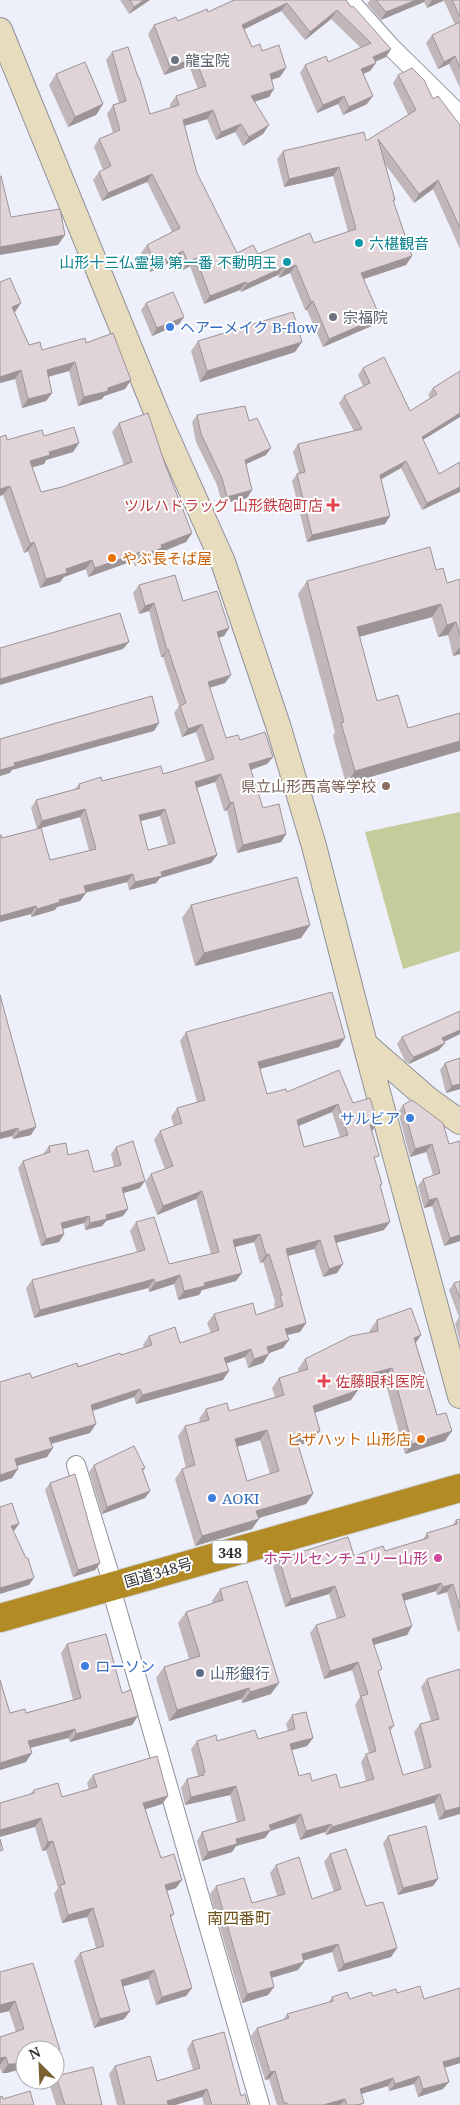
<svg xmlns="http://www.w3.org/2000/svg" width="460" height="2105" viewBox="0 0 460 2105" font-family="'Noto Serif','Noto Sans JP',serif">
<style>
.green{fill:#c5cb9b}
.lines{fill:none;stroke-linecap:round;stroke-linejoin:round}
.street-casing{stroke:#8f919a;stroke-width:20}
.secondary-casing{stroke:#8f919a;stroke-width:26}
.highway-casing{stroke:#cdcecf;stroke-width:30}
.street{stroke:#fff;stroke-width:18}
.secondary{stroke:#e8dcbe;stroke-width:24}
.highway{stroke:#b38b25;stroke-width:28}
.wall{fill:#c1b6ba;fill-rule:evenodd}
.shaded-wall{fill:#9d9497}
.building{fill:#e0d4d8;stroke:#9d9497;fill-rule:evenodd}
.worship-dot{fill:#6b7280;stroke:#fff;stroke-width:2}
.culture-dot{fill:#0f9aa8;stroke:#fff;stroke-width:2}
.shop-dot{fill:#3f7fe0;stroke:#fff;stroke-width:2}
.health-dot{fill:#e0444e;stroke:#fff;stroke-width:2}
.food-dot{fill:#e8710a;stroke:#fff;stroke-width:2}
.education-dot{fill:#8d6e63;stroke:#fff;stroke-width:2}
.hotel-dot{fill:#d1479c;stroke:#fff;stroke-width:2}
.service-dot{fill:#5c6f8a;stroke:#fff;stroke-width:2}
.labels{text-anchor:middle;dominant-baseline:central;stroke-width:4;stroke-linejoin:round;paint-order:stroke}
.shield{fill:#fff;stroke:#6e6f72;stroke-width:1}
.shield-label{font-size:14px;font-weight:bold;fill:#303135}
.worship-label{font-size:15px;fill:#5b616d;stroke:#fff;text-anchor:start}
.culture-label{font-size:15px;fill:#0d838f;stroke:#fff;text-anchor:start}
.shop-label{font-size:15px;fill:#366cbe;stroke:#fff;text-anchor:start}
.health-label{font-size:15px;fill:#be3a42;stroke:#fff;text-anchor:end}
.food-label{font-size:15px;fill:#c56008;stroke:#fff;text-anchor:start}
.education-label{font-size:15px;fill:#785e54;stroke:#fff;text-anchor:end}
.hotel-label{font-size:15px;fill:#b23c85;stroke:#fff;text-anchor:end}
.street-label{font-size:15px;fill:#303135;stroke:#fff}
.service-label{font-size:15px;fill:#4e5e75;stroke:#fff;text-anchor:start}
.neighbourhood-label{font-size:16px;fill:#6d521a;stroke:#fff}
</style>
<rect width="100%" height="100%" fill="#edf0fa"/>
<path class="green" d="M460,812V951L403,969L365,832Z"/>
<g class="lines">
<defs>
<path id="street" d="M349,0L391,47L460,115
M76,1465L113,1585
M115,1602L260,2105"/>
<path id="secondary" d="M0,30L157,414L223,562L278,725L314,846L365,1044L428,1099L460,1122
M365,1044L460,1396"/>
<path id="highway" d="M0,1618L460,1488"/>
</defs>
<use href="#street" class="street-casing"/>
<use href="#secondary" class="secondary-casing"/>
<use href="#highway" class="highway-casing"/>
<use href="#street" class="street"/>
<use href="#secondary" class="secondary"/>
<use href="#highway" class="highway"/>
</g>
<path class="wall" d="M120,0H150L129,14Z
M234,0H346L351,7L391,49L386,57L375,62L370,71L363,74L367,104L343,115L338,104L317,113L300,73L305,65L328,62L361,48L331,19L305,40L281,11L244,29L252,47L262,51L280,77L272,80L269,97L254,102L263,134L243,146L235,132L216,140L207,119L184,126L197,173L237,253L258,254L314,243L348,232L333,176L284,187L277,159L283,151L366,141L408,115L393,83L398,75L433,99L460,125V249L433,189L414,203L385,164L395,200L393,202L412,256L406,265L363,279L380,317L374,325L323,347L307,310H305L290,273L279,278L278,275L241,292L240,290L204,304L190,266L183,270L177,259L150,272L141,253L147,245L172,232L147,182L102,201L93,180L99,172L103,170L94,147L99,139L113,133L107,114L113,105L119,103L106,60L112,52L150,114L171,108L170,104L176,96L198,89L189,66L164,75L148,34L154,25L178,21L208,12Z
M370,0H460V88L449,64L438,69L426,43L432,35L455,25L444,1L427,8L424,2L381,20L367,4Z
M56,74L103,104L96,115L68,127L49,85Z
M0,282L29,345L42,350L86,343L131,380L125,389L104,396L102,399L78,406L69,371L48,377L52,393L46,401L22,408L15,379L0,383Z
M146,303L184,317L179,324L152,336L141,310Z
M198,341L295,352L200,382L191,351Z
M363,368L410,411L430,398L428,395L433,388L460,371V417L423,440L439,474L460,462L422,510L401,468L381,479L390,516L385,524L307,542L292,481L297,474L299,473L293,452L298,444L354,431L339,403L344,396L363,386L358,375Z
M197,415L249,421L266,455L246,464L252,490L247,498L222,504L217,485L196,442L192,422Z
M119,423L165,464L192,533L186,542L159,553L156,557L135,566L133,561L88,577L86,569L64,577L60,582L40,588L28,551L24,553L3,495L7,440L44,436L79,443L73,452L46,460L44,464L32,467L41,492L62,487L124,465L112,432Z
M436,570L447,583L460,579V654L453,656L448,635L438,637L432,617L359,636L377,701L408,728L460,713V751L346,784L333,736L335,732L298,594L307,581Z
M139,585L183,601L229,628L224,636L219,638L231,675L225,683L209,688L226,738L240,740L273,757L267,764L251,770L263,808L286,834L281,842L237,853L227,810L224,811L215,782L197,788L217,855L211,863L160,878L156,883L129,890L127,882L86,893L80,901L57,907L55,910L31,917V914L0,922V835L2,838L37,829L31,808L36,800L75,789L79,784L163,774L206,762L196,732L182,737L174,713L179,706L163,657H161L149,611L139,614L133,593ZM160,816L168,845L148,850L141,821ZM80,817L89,851L50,860L41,828Z
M191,905L310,925L301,938L195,966L182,918Z
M0,995L31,1135L13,1139L12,1136L0,1139Z
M460,1011V1034L444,1042L445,1043L439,1050L409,1064L405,1061L397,1044L402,1037Z
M186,1032L339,1047L260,1069L267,1094L287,1092L353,1103L378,1123L372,1131L375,1161L382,1184L380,1187L384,1230L336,1243L337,1273L323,1277L314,1249L287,1256L306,1323L300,1332L287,1335L283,1348L269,1353V1354L263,1363L248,1368L245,1357L226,1364L223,1380L136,1404L134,1397L93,1411L90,1433L51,1444L47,1457L17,1466L12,1478L0,1482V1382L32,1378L121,1355L144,1348L143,1345L149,1336L180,1343L211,1333L207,1323L214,1314L256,1315L275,1308L274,1304L275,1302L263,1262L260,1263L254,1242L235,1247L236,1281L202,1290L199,1295L178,1300L174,1284L149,1292L148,1288L34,1318L26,1288L32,1280L137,1252L130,1231L136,1222L169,1264L211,1254L196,1199L157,1215L145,1182L151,1174L165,1169L154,1140L160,1131L174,1126L171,1117L177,1108L197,1102L180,1041ZM332,1112L340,1137L304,1147L299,1126Z
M445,1063L460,1089L446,1093L440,1070Z
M403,1105L449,1144L460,1141V1241L444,1246L432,1206L424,1208L418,1186L423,1179L433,1175L426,1152L410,1157L398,1112Z
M49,1146L68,1155L94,1172L114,1167L111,1154L116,1147L140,1188L124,1193L123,1216L106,1221L102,1226L85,1230L84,1223L62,1229L64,1234L59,1242L41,1246L18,1168L23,1161L44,1154V1153Z
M460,1281V1342L455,1324L459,1317L449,1290L454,1283Z
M377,1320L421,1335L416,1343L445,1441L405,1454L384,1378L357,1386L358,1390L351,1400L315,1413L313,1441L298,1445L313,1494L306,1504L258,1518L252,1529L195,1546L175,1479L182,1469L186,1468L178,1436L185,1426L200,1422L199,1419L206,1409L229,1411L275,1397L272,1388L279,1378L299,1372L298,1369L305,1359L370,1333V1330ZM260,1440L270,1474L247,1481L237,1447Z
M94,1465L145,1468L143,1471L150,1491L145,1498L102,1514L89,1472Z
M50,1483L100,1563L95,1570L73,1577L45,1490Z
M460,1519V1631L458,1632L447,1592L437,1595L436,1591L404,1600L412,1626L407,1635L374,1645L379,1674L394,1726L390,1731L403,1775L424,1769L414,1732L420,1724L431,1721L421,1687L427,1679L460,1669V1814L439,1820L434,1803L326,1835L325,1832L300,1840L295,1823L270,1831L265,1838L236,1846L232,1852L202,1861L197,1841L202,1832L237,1822L230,1795L185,1805L181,1788L187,1779L198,1776L191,1749L197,1741L258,1739L288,1731L286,1724L292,1715L313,1738L307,1746L292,1750L299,1776L312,1781L340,1788L366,1781L361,1762L366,1754L369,1753L355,1705L360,1697L352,1670L324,1679L310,1633L316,1625L337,1619L329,1594L285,1607L273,1567L279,1559L354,1556L385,1551L423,1539L427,1533L452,1526L456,1520Z
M220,1589L271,1694L242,1703L241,1699L169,1721L156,1678L164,1667L189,1659L178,1623L186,1612L213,1603L212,1601Z
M67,1644L122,1693L132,1725L70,1742L68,1738L30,1748L26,1762L0,1770V1680L10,1713H26L73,1700L61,1653Z
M93,1775L168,1796L162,1804L145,1809L161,1858L176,1888L167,1891L174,1914L171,1918L192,1988L186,1996L156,2005L148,1979L123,1986L130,2011L124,2019L94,2028L74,1961L80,1953L96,1948L87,1917L62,1923L54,1894L58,1888L46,1850L42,1851L35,1827L30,1794L34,1790L62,1797L89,1790L87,1783Z
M388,1836L438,1879L433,1886L398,1895L383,1843Z
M330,1854L366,1906L397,1948L391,1957L338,1972L332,1952L303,1960L304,1962L298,1970L271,1978L274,1987L268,1995L242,2003L210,1894L216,1886L252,1903L277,1896L270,1873L276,1865L312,1899L334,1892L324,1862Z
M0,1972L60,2050L55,2057V2050L7,2073H2L0,2068V2037L16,2032L9,2011L0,2013Z
M460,1988V2063L444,2068L443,2089L418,2097L414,2084L389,2091L388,2086L361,2094L362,2105H277L269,2079L265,2080L251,2036L257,2028L283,2020L287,2014L328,2003L332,1997L350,1999L397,1993L424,1999Z
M192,2041L241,2096L248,2105H204L202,2097L175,2105H117L109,2074L115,2066L157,2081L193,2070L187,2049Z
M56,2076L102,2105H56L50,2086L54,2080H55Z"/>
<path class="shaded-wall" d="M144,0H150L129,14L134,7Z
M416,0H425L424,2L381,20L386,12Z
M432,0H444L427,8Z
M287,3L281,11L237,33L242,25Z
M337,10L331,19L305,40L310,32Z
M391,49L386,57L367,65L373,57Z
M455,56L449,64L438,69L444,62Z
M195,58L189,66L164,75L170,67Z
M376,63L370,71L355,77L361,69Z
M286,68L280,77L264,82L270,74Z
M274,89L269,97L245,105L251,96Z
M344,96L338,104L317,113L323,105Z
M373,96L367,104L343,115L349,107Z
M103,104L96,115L68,127L75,117Z
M213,110L207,119L177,128L183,120Z
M241,124L235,132L216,140L221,132Z
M269,125L263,134L243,146L249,137Z
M339,167L333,176L284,187L289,179Z
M152,174L147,182L102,201L108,193Z
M438,180L433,189L414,203L419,194Z
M65,235L58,245L0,255V247Z
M183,251L177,259L150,272L156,264Z
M412,256L406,265L355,282L361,273Z
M196,258L190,266L183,270L188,262Z
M296,265L290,273L279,278L285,269Z
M284,267L278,275L241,292L247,284Z
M246,282L240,290L204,304L210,296Z
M313,301L307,310H305L311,302Z
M21,303L15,312L6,316L12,307Z
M184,317L179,324L152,336L157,328Z
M380,317L374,325L323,347L329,339Z
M302,342L295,352L200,382L207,371Z
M75,362L69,371L40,379L47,370Z
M21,370L15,379L0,383V377Z
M131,380L125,389L104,396L102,399L78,406L84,397Z
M52,393L46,401L22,408L28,399Z
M460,413V417L416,444L422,437Z
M79,443L73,452L46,460L44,464L24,470L30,461L49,452Z
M271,448L266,455L240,467L245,460Z
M406,461L401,468L375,483L380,475Z
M10,486L3,495L0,496V489Z
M460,487V492L422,510L427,503Z
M252,490L247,498L222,504L227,497Z
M390,516L385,524L307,542L312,535Z
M192,533L186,542L159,553L156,557L135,566L141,556L161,545Z
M34,542L28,551L24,553L30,544Z
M140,552L133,561L88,577L95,568Z
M92,560L86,569L64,577L60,582L40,588L46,579L66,569Z
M154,603L149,611L139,614L145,606Z
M441,604L432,617L348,640L357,627Z
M456,622L448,635L438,637L447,625Z
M229,628L224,636L211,640L217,632Z
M129,642L123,649L0,685V679Z
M460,647V654L453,656Z
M168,649L163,657H161L167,650Z
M231,675L225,683L202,690L208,682Z
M159,723L154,731L12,770L10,773L0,776V770L14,763Z
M202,724L196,732L182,737L188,729Z
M460,741V751L346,784L355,771Z
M273,757L267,764L244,772L249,764Z
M221,774L215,782L189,790L195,782Z
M233,802L227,810L224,811L230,803Z
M85,809L80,817L37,829L42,821Z
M165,809L160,816L133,823L139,815Z
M286,834L281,842L237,853L243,845Z
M217,855L211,863L160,878L156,883L129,890L135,882L161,872Z
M133,874L127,882L79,894L84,886Z
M86,893L80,901L57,907L55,910L31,917L37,909L59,900Z
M36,906L31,914L0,922V916Z
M310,925L301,938L195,966L204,953Z
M460,1030V1034L437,1045L442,1038Z
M345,1038L339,1047L252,1071L258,1062Z
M445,1043L439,1050L409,1064L414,1057Z
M460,1084V1089L446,1093L452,1086Z
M338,1104L332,1112L291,1129L297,1120Z
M378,1123L372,1131L370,1125Z
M36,1127L31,1135L13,1139L19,1132Z
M18,1128L12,1136L0,1139V1133Z
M432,1144L426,1152L410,1157L415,1149Z
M145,1181L140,1188L117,1195L122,1188Z
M202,1191L196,1199L157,1215L163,1206Z
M437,1198L432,1206L424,1208L429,1200Z
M128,1209L123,1216L106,1221L102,1226L85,1230L90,1223L106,1215Z
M89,1216L84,1223L56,1231L61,1223Z
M390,1222L384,1230L328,1245L334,1236Z
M64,1234L59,1242L41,1246L46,1239Z
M260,1234L254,1242L227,1249L233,1240Z
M460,1235V1241L444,1246L450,1238Z
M320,1240L314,1249L280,1258L286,1249Z
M269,1254L263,1262L260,1263L266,1255Z
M343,1264L337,1273L323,1277L329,1269Z
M242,1273L236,1281L202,1290L199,1295L178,1300L184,1291L204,1283Z
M180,1275L174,1284L149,1292L155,1283Z
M154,1279L148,1288L34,1318L40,1310Z
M306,1323L300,1332L279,1337L285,1329Z
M421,1335L414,1345V1338Z
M289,1340L283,1348L261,1356L267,1347Z
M251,1349L245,1357L218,1366L224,1358Z
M269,1354L263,1363L248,1368L254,1359Z
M392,1368L384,1378L347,1388L354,1378Z
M229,1371L223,1380L136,1404L142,1395Z
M140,1389L134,1397L85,1413L91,1405Z
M358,1390L351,1400L306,1416L313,1406Z
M96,1424L90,1433L43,1446L49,1438Z
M267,1430L260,1440L228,1449L235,1439Z
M320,1431L313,1441L289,1448L296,1438Z
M452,1431L445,1441L405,1454L412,1444Z
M53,1448L47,1457L9,1468L15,1459Z
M18,1469L12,1478L0,1482V1475Z
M150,1491L145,1498L102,1514L107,1507Z
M313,1494L306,1504L249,1521L256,1511Z
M259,1519L252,1529L195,1546L202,1536Z
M19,1524L14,1531L11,1526Z
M100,1563L95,1570L73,1577L78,1570Z
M34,1578L29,1585L0,1594V1588Z
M441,1583L436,1591L397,1603L402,1594Z
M453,1584L447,1592L437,1595L443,1587Z
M335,1586L329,1594L285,1607L291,1599Z
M412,1626L407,1635L366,1647L372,1639Z
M358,1662L352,1670L324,1679L330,1671Z
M279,1683L271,1694L242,1703L250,1692Z
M249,1688L241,1699L169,1721L177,1710Z
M138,1716L132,1725L70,1742L76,1734Z
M75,1729L68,1738L22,1750L28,1741Z
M313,1738L307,1746L285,1752L290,1744Z
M32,1753L26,1762L0,1770V1763Z
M236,1786L230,1795L185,1805L191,1797Z
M440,1794L434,1803L326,1835L332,1827Z
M168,1796L162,1804L137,1812L143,1803Z
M460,1807V1814L439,1820L445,1811Z
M301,1814L295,1823L270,1831L265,1838L236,1846L232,1852L202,1861L208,1852L236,1839L269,1825Z
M41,1818L35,1827L0,1837V1830Z
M331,1824L325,1832L300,1840L306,1831Z
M53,1841L46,1850L42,1851L48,1842Z
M438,1879L433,1886L398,1895L403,1888Z
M182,1880L176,1888L159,1893L165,1885Z
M93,1908L87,1917L62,1923L68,1915Z
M338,1944L332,1952L296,1963L302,1954Z
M397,1948L391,1957L338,1972L344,1964Z
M304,1962L298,1970L264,1980L270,1972Z
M154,1970L148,1979L115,1989L121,1980Z
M274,1987L268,1995L242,2003L247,1994Z
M192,1988L186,1996L156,2005L162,1997Z
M15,2001L9,2011L0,2013V2005Z
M130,2011L124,2019L94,2028L100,2019Z
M60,2050L55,2057V2051Z
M6,2057L0,2065V2058Z
M460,2057V2063L437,2070L443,2062Z
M25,2061V2068L7,2073H2L8,2064Z
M275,2071L269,2079L265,2080L270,2072Z
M419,2076L414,2084L389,2091L395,2084Z
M393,2078L388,2086L354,2096L360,2089Z
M449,2082L443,2089L418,2097L423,2089Z
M207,2089L202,2097L175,2105H164L167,2101Z
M345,2099L340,2105H323Z"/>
<path class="building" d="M130,0H144L134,7Z
M234,0H346L351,7L353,6L391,49L373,57L376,63L361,69L373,96L349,107L344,96L323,105L305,65L326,56L328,62L371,43L337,10L310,32L287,3L242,25L252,47L260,44L262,51L279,45L286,68L270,74L274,89L251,96L269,125L249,137L241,124L221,132L213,110L183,120L197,173L237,253L253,245L258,254L310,233L314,243L356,229L339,167L289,179L283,151L364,132L366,141L416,110L398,75L412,68L424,80L433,99L438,96L460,125V228L438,180L419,194L378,139L395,200H393L412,256L361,273L380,317L329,339L313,301L311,302L296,265L285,269L284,267L247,284L246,282L210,296L196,258L188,262L183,251L156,264L147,245L180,228L152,174L108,193L99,172L111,166L99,139L120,130L113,105L126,101L112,52L128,47L138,77H139L150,114L179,105L176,96L206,86L195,58L170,67L154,25L176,17L178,21L207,9L208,12Z
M376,0H416L386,12Z
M452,0H460V17Z
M460,22V68L455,56L444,62L432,35Z
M85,62L103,104L75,117L56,74Z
M0,176H1L11,217L60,209L65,235L0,247Z
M10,278L21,303L12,307L29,345L40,342L42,350L85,338L86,343L113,333L131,380L108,388V391L84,397L75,362L47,370L52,393L28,399L21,370L0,377V282Z
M173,292L184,317L157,328L146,303Z
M293,312L302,342L207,371L198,341Z
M384,357L410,411L437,394L433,388L460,371V413L422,437L439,474L460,462V487L427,503L406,461L380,475L390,516L312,535L297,474L305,472L298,444L362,429L344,396L370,383L363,368Z
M245,406L249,421L257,418L271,448L245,460L252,490L227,497L222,478L201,434L197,415Z
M148,413L165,464L192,533L161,545L162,548L141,556L140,552L95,568L92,560L66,569L67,573L46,579L34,542L30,544L10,486L0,489V437L6,435L7,440L42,430L44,436L74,427L79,443L49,452L50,455L30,461L41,492L62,487L132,462L119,423Z
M430,547L436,570L443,568L447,583L460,579V635L456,622L447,625L441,604L357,627L377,701L398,695L408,728L460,713V741L355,771L341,723L344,722L307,581Z
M175,575L183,601L217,591L229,628L217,632L231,675L208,682L226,738L238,735L240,740L265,732L273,757L249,764L263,808L279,804L286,834L243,845L233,802L230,803L221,774L195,782L217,855L161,872L162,876L135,882L133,874L84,886L86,893L59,900L60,902L37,909L36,906L0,916V835H1L2,838L41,828L50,860L96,849L85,809L42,821L36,800L80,788L79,784L101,777L102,781L161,766L163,774L214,759L202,724L188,729L180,706L186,703L168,649L167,650L154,603L145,606L139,585ZM165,809L175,843L148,850L139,815Z
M120,613L129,642L0,679V648Z
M152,696L159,723L14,763L15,766L0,770V739Z
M297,877L310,925L204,953L191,905Z
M332,992L345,1038L258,1062L267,1094L286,1089L287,1092L339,1070L353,1103L370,1098L378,1123L370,1125L379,1156L374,1157L382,1184L380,1185L390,1222L334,1236L343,1264L329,1269L320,1240L286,1249L306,1323L285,1329L289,1340L267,1347L269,1354L254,1359L251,1349L224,1358L229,1371L142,1395L140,1389L91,1405L96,1424L49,1438L53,1448L15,1459L18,1469L0,1475V1382L30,1373L32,1378L77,1363L78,1367L120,1353L121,1355L152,1345L149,1336L175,1327L180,1343L219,1330L214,1314L253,1303L256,1315L283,1306L280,1296L282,1295L269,1254L266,1255L260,1234L233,1240L242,1273L204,1283L205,1286L184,1291L180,1275L155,1283L154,1279L40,1310L32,1280L145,1250L136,1222L154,1217L169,1264L219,1252L202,1191L163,1206L151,1174L173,1166L160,1131L182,1123L177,1108L205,1100L186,1032ZM338,1104L348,1135L304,1147L297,1120Z
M0,995L36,1127L19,1132L18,1128L0,1133Z
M460,1011V1030L442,1038L445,1043L414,1057L410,1053L402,1037Z
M460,1058V1084L452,1086L445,1063Z
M412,1100L443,1123L449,1144L460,1141V1235L450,1238L437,1198L429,1200L423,1179L440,1173L432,1144L415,1149L403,1105Z
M133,1141L145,1181L122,1188L128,1209L106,1215L107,1219L90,1223L89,1216L61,1223L64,1234L46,1239L23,1161L50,1152L49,1146L66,1143L68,1155L88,1150L94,1172L121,1165L116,1147Z
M460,1281V1298L454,1283Z
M411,1308L421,1335L414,1338L437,1415L446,1413L452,1431L412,1444L392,1368L354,1378L358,1390L313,1406L320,1431L296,1438L313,1494L256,1511L259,1519L202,1536L182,1469L195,1465L185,1426L209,1420L206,1409L227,1403L229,1411L284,1395L279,1378L308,1369L305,1359L351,1336L378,1331L377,1320ZM267,1430L279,1471L247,1481L235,1439Z
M134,1446L145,1468L142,1469L150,1491L107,1507L94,1465Z
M75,1474L100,1563L78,1570L50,1483Z
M12,1503L19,1524L11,1526L26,1558H28L34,1578L0,1588V1507Z
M460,1519V1608L453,1584L443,1587L441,1583L402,1594L412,1626L372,1639L382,1669L378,1671L394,1726L389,1727L403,1775L431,1767L420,1724L439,1719L427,1679L460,1669V1807L445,1811L440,1794L332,1827L331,1824L306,1831L301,1814L269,1825L271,1830L236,1839L237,1844L208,1852L202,1832L245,1820L236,1786L191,1797L187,1779L204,1775L203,1773L205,1772L197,1741L216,1735L217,1741L255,1730L258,1739L295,1729L292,1715L306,1712L313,1738L290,1744L299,1776L310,1773L312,1781L336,1774L340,1788L374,1779L366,1754L376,1751L361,1696L368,1694L358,1662L330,1671L316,1625L345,1616L335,1586L291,1599L279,1559L348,1537L354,1556L383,1546L385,1551L428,1538L427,1533L457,1524L456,1520Z
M247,1581L279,1683L250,1692L249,1688L177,1710L164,1667L200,1656L186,1612L223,1600L220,1589Z
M106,1634L122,1693L131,1690L138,1716L76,1734L75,1729L28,1741L32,1753L0,1763V1680L10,1713L25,1709L26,1713L81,1698L67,1644Z
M157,1756L168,1796L143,1803L161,1858L174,1854L182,1880L165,1885L174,1914L170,1915L192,1988L162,1997L154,1970L121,1980L130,2011L100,2019L80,1953L104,1946L93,1908L68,1915L60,1885L65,1884L53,1841L48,1842L41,1818L0,1830V1803L34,1793V1790L58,1783L62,1797L97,1787L93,1775Z
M426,1826L438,1879L403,1888L388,1836Z
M0,1839L3,1850L0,1851Z
M346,1849L366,1906L383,1902L397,1948L344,1964L338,1944L302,1954L304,1962L270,1972L274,1987L247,1994L216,1886L244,1878L252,1903L285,1894L276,1865L299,1857L312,1899L341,1889L330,1854Z
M33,1963L60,2050L55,2051V2050H25V2061L14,2064H8L6,2057L0,2058V2037L24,2029L15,2001L0,2005V1972Z
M420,1986L424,1999L460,1988V2057L443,2062L449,2082L423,2089L419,2076L395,2084L393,2078L360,2089L364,2103L357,2105H347L345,2099L323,2105H288L287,2103H284L275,2071L270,2072L257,2028L289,2018L287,2014L333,2001L332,1997L347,1992L350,1999L371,1992L373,1996L396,1989L397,1993Z
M224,2032L241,2096L245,2094L248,2105H212L207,2089L167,2101L168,2105H125L115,2066L150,2056L157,2081L200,2068L192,2041Z
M93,2067L102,2105H65L56,2076Z
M30,2091L34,2105H0V2097L2,2096L3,2099Z"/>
<g class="worship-dot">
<circle cx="175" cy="60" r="5"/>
<circle cx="333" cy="317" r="5"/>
</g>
<g class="culture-dot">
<circle cx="359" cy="243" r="5"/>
<circle cx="287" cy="262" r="5"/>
</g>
<g class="shop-dot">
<circle cx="170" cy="327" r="5"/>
<circle cx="410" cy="1118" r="5"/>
<circle cx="212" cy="1498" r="5"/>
<circle cx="85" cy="1666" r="5"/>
</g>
<g class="health-dot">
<path d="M330.5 497.5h5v5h5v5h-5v5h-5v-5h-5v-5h5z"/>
<path d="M321.5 1373.5h5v5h5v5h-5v5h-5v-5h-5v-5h5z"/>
</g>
<g class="food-dot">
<circle cx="112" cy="558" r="5"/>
<circle cx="421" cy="1439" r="5"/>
</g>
<circle class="education-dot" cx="386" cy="786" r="5"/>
<circle class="hotel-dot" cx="438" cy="1558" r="5"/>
<circle class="service-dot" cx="200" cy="1673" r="5"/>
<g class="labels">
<rect class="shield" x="212.5" y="1540.5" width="35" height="23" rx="4"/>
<g class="shield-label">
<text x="230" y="1552">348</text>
</g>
<g class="worship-label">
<text x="185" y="60">龍宝院</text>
<text x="343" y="317">宗福院</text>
</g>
<g class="culture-label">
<text x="369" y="243">六椹観音</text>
<text x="277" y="262" text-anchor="end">山形十三仏霊場 第一番 不動明王</text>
</g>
<g class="shop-label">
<text x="180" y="327">ヘアーメイク B-flow</text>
<text x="400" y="1118" text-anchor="end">サルビア</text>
<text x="222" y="1498">AOKI</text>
<text x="95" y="1666">ローソン</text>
</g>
<g class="health-label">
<text x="323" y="505">ツルハドラッグ 山形鉄砲町店</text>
<text x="335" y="1381" text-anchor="start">佐藤眼科医院</text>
</g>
<g class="food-label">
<text x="122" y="558">やぶ長そば屋</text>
<text x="411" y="1439" text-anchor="end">ピザハット 山形店</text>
</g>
<g class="education-label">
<text x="376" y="786">県立山形西高等学校</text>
</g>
<g class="hotel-label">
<text x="428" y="1558">ホテルセンチュリー山形</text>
</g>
<g class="street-label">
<text transform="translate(158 1572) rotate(-16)">国道348号</text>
</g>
<g class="service-label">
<text x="210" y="1673">山形銀行</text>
</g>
<g class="neighbourhood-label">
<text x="239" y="1918">南四番町</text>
</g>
</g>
<g transform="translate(40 2065) rotate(336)"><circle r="24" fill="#ffffff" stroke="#acadae"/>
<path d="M0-4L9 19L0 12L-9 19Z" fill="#7a6132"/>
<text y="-8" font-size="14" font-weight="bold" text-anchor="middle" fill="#303135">N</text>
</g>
</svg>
